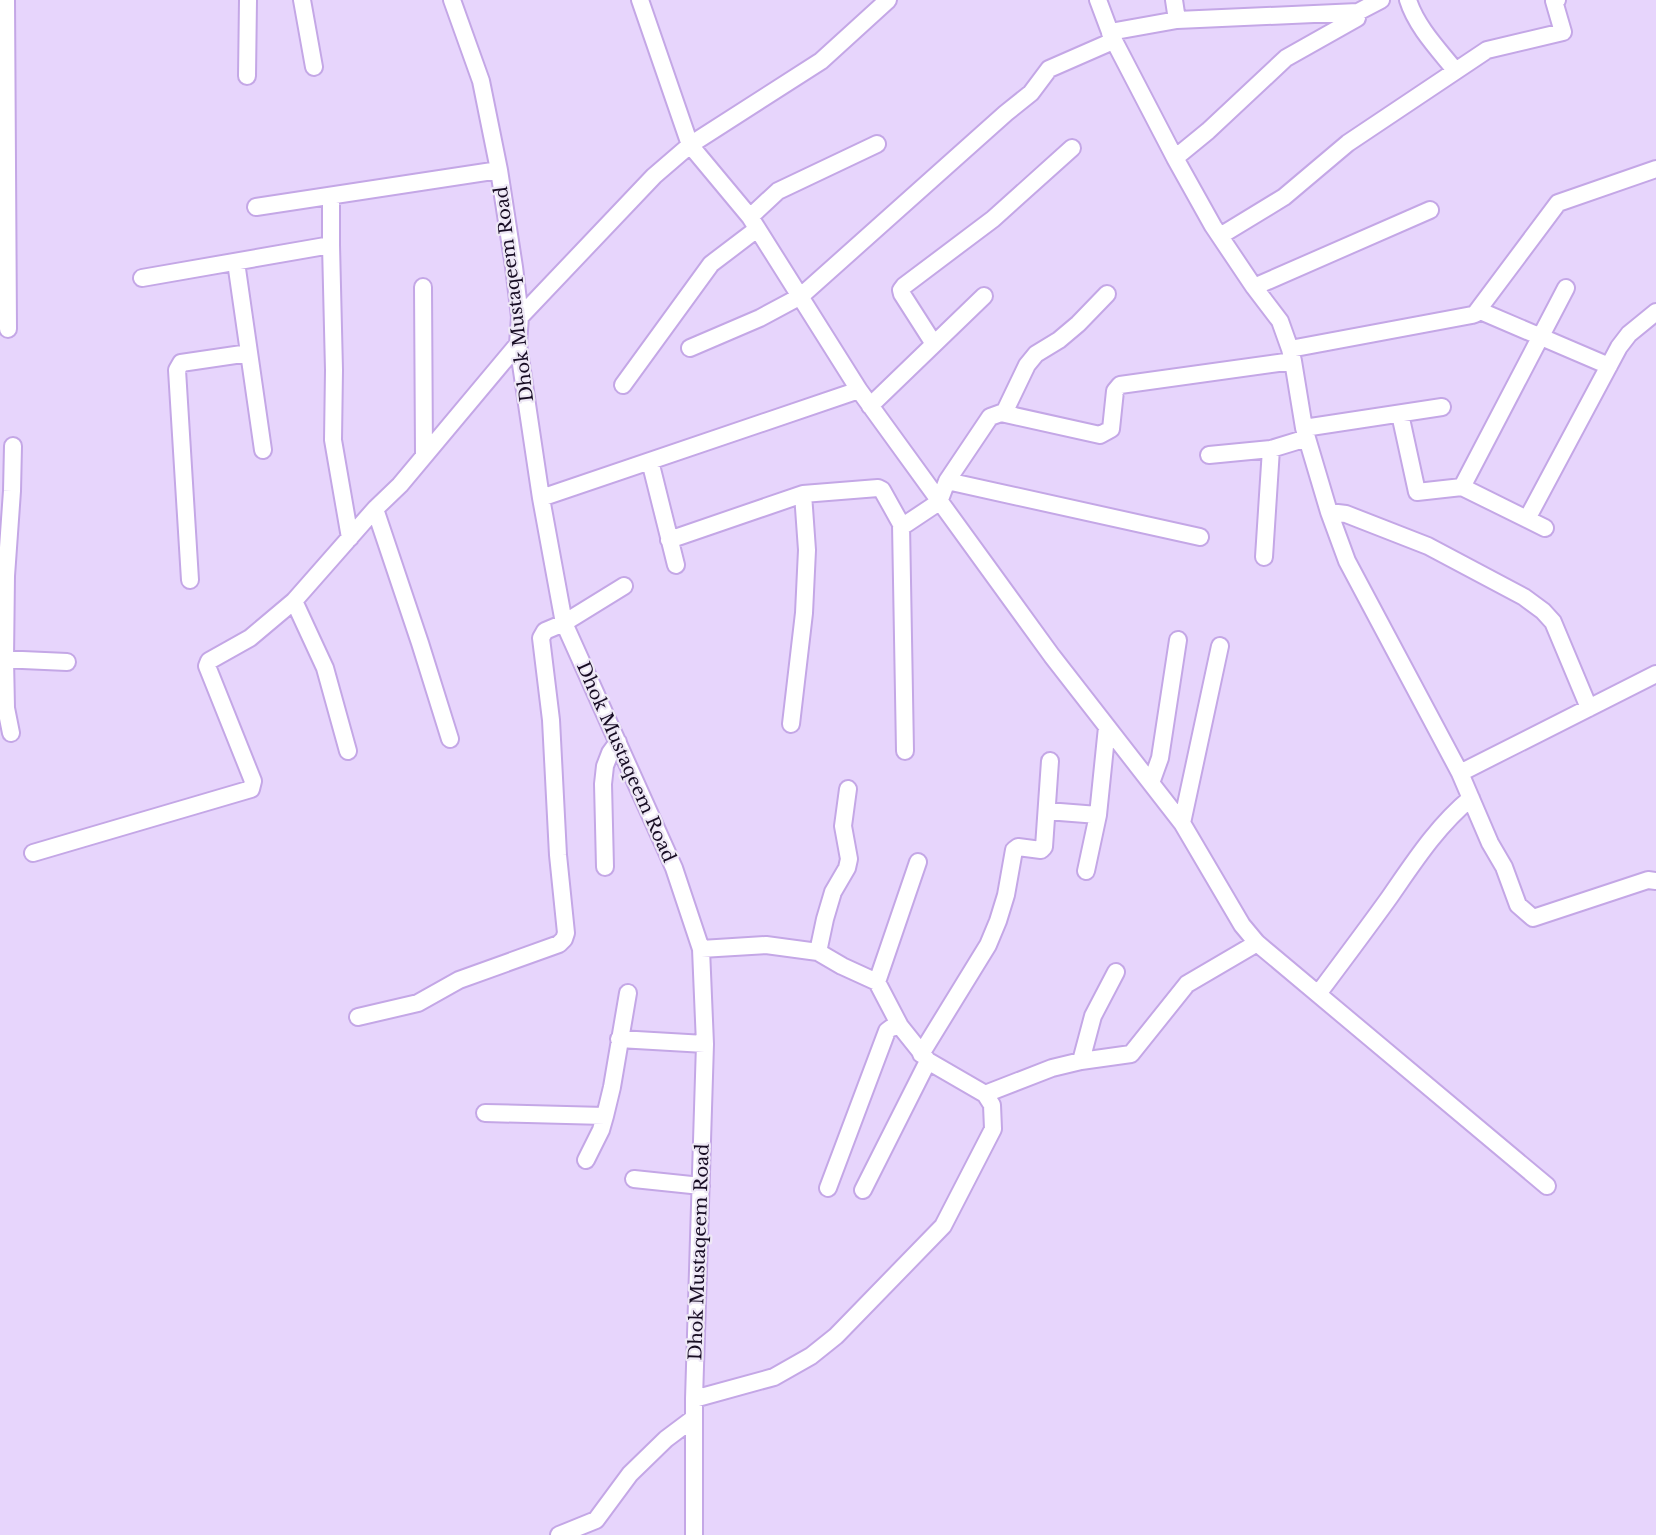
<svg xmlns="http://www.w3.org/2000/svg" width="1656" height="1535" viewBox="0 0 1656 1535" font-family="'Libre Baskerville',serif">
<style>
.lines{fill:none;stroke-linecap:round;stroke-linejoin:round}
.minor-casing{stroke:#c4a7e6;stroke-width:20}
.minor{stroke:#fff;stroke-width:16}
.labels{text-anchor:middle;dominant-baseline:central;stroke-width:4.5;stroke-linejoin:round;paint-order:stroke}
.street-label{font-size:18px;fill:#170c23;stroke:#eee8f6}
</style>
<rect width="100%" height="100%" fill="#e7d5fc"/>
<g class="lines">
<defs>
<path id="minor" d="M6,0L8,329
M302,0L314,67
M452,0L481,81L499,170L514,267L520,317L518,344L541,498L564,623L674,868L701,949L705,1044L694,1399V1535
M640,0L690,145L750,217
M1098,0L1110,32L1177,20L1358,12L1381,0
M1174,0L1177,20
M1408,0C1416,26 1438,49 1455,70
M1110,33L1175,158L1213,226L1254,287L1280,321L1290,349
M247,76L248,0
M877,144L778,191L750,217L859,390L1052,656L1182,823L1242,925L1257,943L1547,1186
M1175,158L1208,131L1286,58L1357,18L1358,12
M331,197V245
M256,207L499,170
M1220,236L1284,197L1348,143L1487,50L1563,32L1554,1L1557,0
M236,262L263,450
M142,278L331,245L334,370L333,440L350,538
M423,287L424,456
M1254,287L1430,210
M1478,310L1609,366
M520,317L654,176L690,145L821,61L888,0
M934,344L902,294L901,290L904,286L993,219L1072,148
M690,348L760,318L801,296L1006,113L1031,93L1049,69L1113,41
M1293,361L1304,428L1329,512L1347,561L1460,773L1490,843L1504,867L1518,905L1533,918L1648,880L1656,881
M623,385L711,264L757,229
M870,406L984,296
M1004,413L1027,365L1036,354L1059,340L1078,324L1107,294
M1400,414L1417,492L1462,487L1566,288
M1304,428L1442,407
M1209,455L1271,449L1307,438
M650,461L676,565
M947,481L990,417L1001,413L1100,435L1111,429L1115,391L1120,385L1293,361L1290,349L1472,315L1475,314L1558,203L1656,169
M1462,487L1545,528
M541,498L859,390
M375,509L420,643L450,739
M1329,512L1346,514L1428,546L1524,597L1543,611L1553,622L1589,708
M1527,519L1619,347L1629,334L1656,312
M901,524L905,751
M669,540L803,494L878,488L882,490L901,524H906L939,502L947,481L1200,537
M1264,557L1271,449
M190,580L177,370L181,363L249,353
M294,601L325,668L348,751
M0,659L67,662
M791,724L804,613L807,550L803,494
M11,733L6,708L5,659L6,576L12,491L13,446
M1460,773L1656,674
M1151,783L1160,758L1178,640
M1047,811L1098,815
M1182,823L1220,646
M33,853L251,789L253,781L207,666L209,661L250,638L294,601L375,509L400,485L518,344
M605,867L603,784L605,766L610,753L618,742
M1086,871L1098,815L1107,727
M818,952L825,919L833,892L847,868L849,859L843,826L848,789
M877,982L918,862
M1318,994C1342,962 1366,930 1389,898C1414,862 1437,826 1471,798
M358,1017L418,1003L459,980L559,944L564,939L566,933L558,855L551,720L541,638L545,631L564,623L624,586
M619,1039L705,1044
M921,1054L988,945L998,921L1006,895L1014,850L1018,847L1041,850L1044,847L1050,761
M1081,1061L1093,1016L1116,972
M985,1094L1052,1068L1081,1061L1131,1054L1187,984L1257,943
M485,1113L605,1116
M586,1160L601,1130L605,1116L612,1087L628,993
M634,1179L701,1186
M828,1188L887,1031L891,1028L900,1026
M863,1190L928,1061
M694,1399L774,1377L811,1356L836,1336L943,1226L993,1129L992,1105L985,1094L928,1061L900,1026L877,982L842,966L818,952L766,945L701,949
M559,1535L596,1520L630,1474L666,1439L694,1418"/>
</defs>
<use href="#minor" class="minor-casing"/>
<use href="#minor" class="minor"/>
</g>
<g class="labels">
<g class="street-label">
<text transform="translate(514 294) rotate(-97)">Dhok Mustaqeem Road</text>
<text transform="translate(626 762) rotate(66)">Dhok Mustaqeem Road</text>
<text transform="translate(699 1252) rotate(-88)">Dhok Mustaqeem Road</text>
</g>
</g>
</svg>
